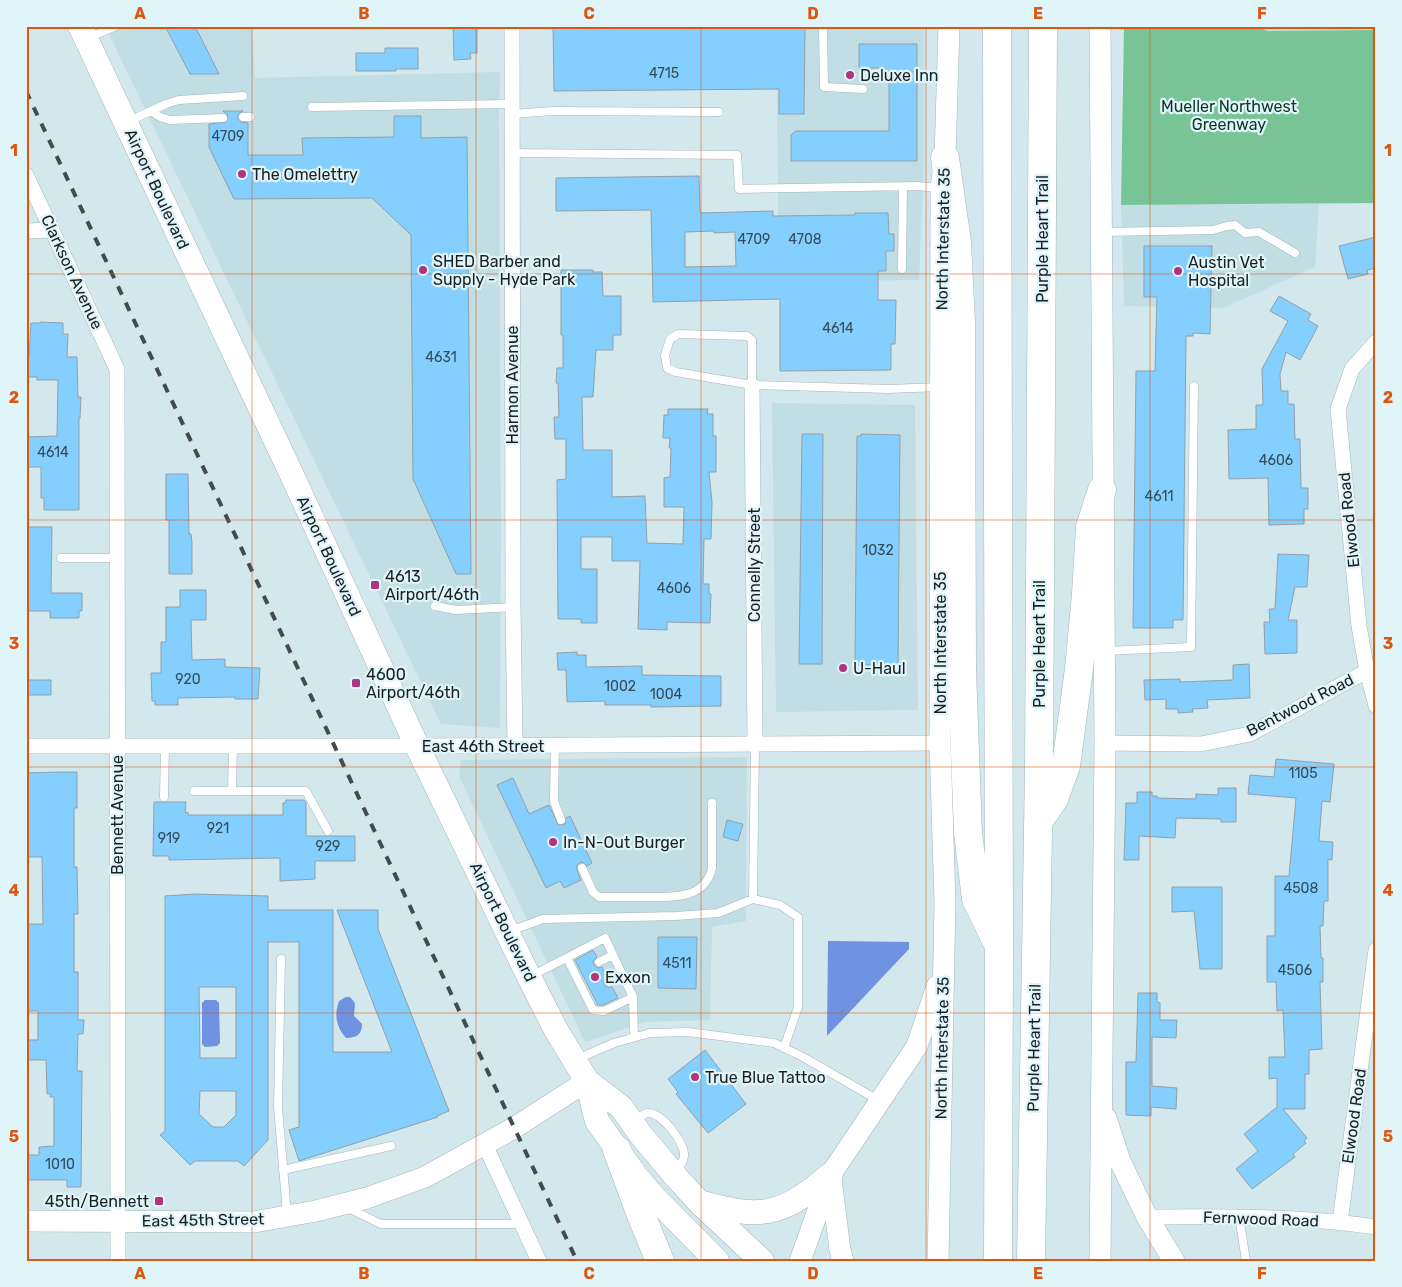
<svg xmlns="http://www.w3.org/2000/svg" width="1402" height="1287" viewBox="0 0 1402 1287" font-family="Rubik,sans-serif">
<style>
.built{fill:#c0dee3}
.green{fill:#78c496}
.water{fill:#6f92e2}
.building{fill:#84cffe;stroke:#91a0aa;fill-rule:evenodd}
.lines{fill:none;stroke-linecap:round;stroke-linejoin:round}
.lane-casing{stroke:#a3b7bb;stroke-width:9}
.street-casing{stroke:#a3b7bb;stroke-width:16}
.secondary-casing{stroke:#a3b7bb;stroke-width:22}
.primary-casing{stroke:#a3b7bb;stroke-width:25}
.highway-casing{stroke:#a3b7bb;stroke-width:29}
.lane{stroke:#fff;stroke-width:8}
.street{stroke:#fff;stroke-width:15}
.secondary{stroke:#fff;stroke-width:21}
.primary{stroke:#fff;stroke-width:24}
.highway{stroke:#fff;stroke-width:28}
.rail{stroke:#424c4e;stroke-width:4;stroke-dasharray:9 9;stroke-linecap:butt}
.grid{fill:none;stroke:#de560d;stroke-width:1;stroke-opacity:0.55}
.poi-dot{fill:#b13382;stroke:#e0f5f9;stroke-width:2}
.labels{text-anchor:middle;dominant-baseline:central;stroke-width:4.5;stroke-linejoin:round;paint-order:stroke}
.number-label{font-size:14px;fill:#344c59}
.poi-label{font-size:16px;fill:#192022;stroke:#e0f5f9;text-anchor:start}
.park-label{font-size:16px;fill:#0d3822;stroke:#e0f5f9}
.street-label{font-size:16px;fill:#192022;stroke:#e0f5f9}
.neatline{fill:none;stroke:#de560d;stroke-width:2}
.grid-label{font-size:16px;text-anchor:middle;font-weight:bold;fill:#de560d}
</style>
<rect width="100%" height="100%" fill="#d3e8ec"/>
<path class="built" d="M105,26H252L255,78L500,72L499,118L501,537L500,728L441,724Z
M776,26H924V163L919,280L779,282Z
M1256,26H1376V30L1267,31Z
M1319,204L1315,267L1223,308L1124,306L1121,205Z
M772,403L915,405L918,710L776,712Z
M747,757L746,921L712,927L710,1020L645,1022L585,1042L459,776L461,760Z"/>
<path class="green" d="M1124,26H1256L1267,31L1376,30V203L1121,205Z"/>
<path class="water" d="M828,941L909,942V949L827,1036Z
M346,997H350L355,1003L354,1016L362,1024C362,1035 356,1038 346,1038C336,1027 334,1014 339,1001Z
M205,1000H216L219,1003L220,1043L217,1046L205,1047L202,1044V1003Z"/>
<path class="building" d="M165,26H195L219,74H190Z
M453,26H477V53H470L471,59L454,60Z
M553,26H805L804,114H779V89L554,91Z
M859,44H917V161H791V135L796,131H889V71H885V68H859Z
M385,48H418V69H396V71H356V53H385Z
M223,111H243L238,114L237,117L241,122L248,123V155H303L302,138L394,137V116H421V138L467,137L471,574H456L413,479L411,235L372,198L234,199L209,147V124L226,122L228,115Z
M699,176L700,213L773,211V216L855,215V213H888L889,234H894V251H886V271H878V300H896L895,344H891V370L780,371V299L653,302L651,210L556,211V178ZM714,231V233L735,232L736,266L685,267V232Z
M1376,237V268L1367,270L1368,274L1348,279L1339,246Z
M1144,246H1212L1210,334L1193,333V336H1186L1183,620H1173V628H1133L1136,371H1155L1156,332L1157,297H1144Z
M561,270H593V272H602L603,296H621V335H613V350H596L593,397H582L583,450H612V497L645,496L647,543L683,544L684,507H664V478L670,477L671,448H669L670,438H663L664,415H668V409H708L707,414H713V436H716V472H709L712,502L711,539H704L703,584H709V594H711L710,623L667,622V630L638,629L640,561H612V537H581V569H597V623H581V619H558L557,480L566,479V439H555L554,417H559L558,383H556L557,368H563V335H561Z
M1279,296L1311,314L1308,320L1318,326L1300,360L1286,352L1280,374L1281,391H1288V404H1294L1295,439H1300L1301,488H1308V509H1304V524L1269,525L1268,478L1229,479L1228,430L1256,429V405H1263L1262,369L1288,321L1270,311Z
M40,322L63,323V334H68L67,357H77L78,397H81L80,418L79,417V510H44V498H41V467H26V437L57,436L58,380H37V377H26V357H29L31,323H40Z
M802,434H823L822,664H799Z
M861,434L900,435L898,665H855L857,436H861Z
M166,474H188L189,534H191L192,543V574H169V520H166Z
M26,527H52L51,593H82V611H79V618H50V611H29L26,600Z
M1278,554L1309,555L1307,587H1295L1288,620H1297V653L1265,654L1264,622H1270L1269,609H1275Z
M180,590H206V620H191L192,660L225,659V667L260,668L258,699H235V697L178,698V705H155V701H152L151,673H161V642H166V607H180Z
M577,652V655H586V667L642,666V675L721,676V706L651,707V705H605V701L567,702L566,670H558L557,653Z
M1249,664L1250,698L1207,700L1208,708L1192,709L1193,712L1178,713V709H1166V699L1145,700L1144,680L1180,679V682L1233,680V665Z
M26,680H51V695H26Z
M1276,759L1334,764L1330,802L1322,801L1319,841L1333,842L1332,860L1328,859V901H1324L1323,926H1320L1321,958H1323V982H1320L1322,1049L1309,1050V1074H1305V1109H1283L1307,1138L1304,1141L1306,1143L1293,1154L1295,1157L1252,1189L1236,1169L1258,1151L1244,1134L1277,1107V1078L1269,1079V1057H1285L1283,1010L1277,1011L1276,982H1267V936H1275V876H1289L1296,798L1248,794L1250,775L1274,777Z
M59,772H77V808H74V867H77L78,914H74V972H78V1020H84L83,1034H78L77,1071H82L81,1187H67V1180H26V1155H39V1147L54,1146V1097H50L51,1094H47L46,1060H26V1040H38V1011H26V924H43L42,857H26V773Z
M513,778L529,814L549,805L558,825L565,824L566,818L570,816L592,863L587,866L582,862L577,865V870L581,880L564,888L560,881L546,888L497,785Z
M1218,788H1236V822H1221V819L1176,818L1175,838L1139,836V860H1124L1126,803H1137V792H1152V796H1157V798L1196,799V794L1218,795Z
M286,800H304L306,803V836H355V861H315V879L280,881V858L169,860V856H153L154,802H186L185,813L188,812V815H283V803H285Z
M727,820L743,824L738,841L723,837Z
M1172,887H1222V969H1200L1194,911L1172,912Z
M195,894L268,896V910H333V1052H392L337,910H378V929L449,1111L437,1116L438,1117L299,1161L289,1130L299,1127V942H268V1140L244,1166L238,1161H195L190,1165L160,1135L165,1131V896ZM199,987H236V1058H200ZM200,1091H236V1115L224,1127H213L199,1114Z
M658,937H697L696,989L658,988Z
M593,950L597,957L593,961L594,965L598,968L602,967L607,977L604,981V985L608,987H612L618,998L603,1005H598L575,960Z
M1138,993H1157V1002L1160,1003V1020H1177L1176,1038L1152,1037V1086L1177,1088L1176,1109L1151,1107V1116L1126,1115V1062H1136Z
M705,1050L746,1104L708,1133L676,1094L678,1092L668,1079Z"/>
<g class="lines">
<defs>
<path id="lane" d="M823,26L824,87L863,89
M88,38L116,26
M312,107L512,104
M151,111L160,117L170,120L223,118
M512,114L553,111L719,112
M243,117H250
M127,122L166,104L179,100L243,96
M512,153L737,155L739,189L917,186L939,188
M1103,232L1213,230L1227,226L1235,225L1245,233L1259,232L1295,253
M902,269L903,187
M752,385V340L747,336L678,334L670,339L665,355L667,368L676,372L752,385L888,389L939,387
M61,558H117
M435,606L456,610L513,607
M1106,651L1191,647L1194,386
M555,745L554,801L561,820
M194,791H306L328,831
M232,791L233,746
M164,797L165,746
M582,868L593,892L599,897C614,897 628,897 643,897C669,897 705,901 712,868V803
M753,899L755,744
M510,931L543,919L676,916L718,913L753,899L780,905L798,917V1007L784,1048
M567,958L593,1010L604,1011L633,997
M281,959L278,1107L287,1214
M599,962L613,955
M531,976L605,938L633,997L634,1037
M609,982L623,976
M577,1059L614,1043L650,1033L688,1032L774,1043L803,1057L878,1100
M634,1121C637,1119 643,1114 647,1113C661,1111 685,1143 684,1155C684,1162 679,1167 674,1172
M283,1170L391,1146
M348,1208L381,1224H522
M1239,1216L1246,1261"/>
<path id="street" d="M512,26L513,607L515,745
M26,175L117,369L118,1261
M26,231L52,230
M1376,342L1352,369L1338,409L1359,626L1367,671L1376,706
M752,385L755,744
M1105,743L1201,744L1250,734L1367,671L1376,670
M26,746H417L940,743
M485,1145L539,1261
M1147,1217C1223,1216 1300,1216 1376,1227
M1340,1222L1376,950"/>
<path id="secondary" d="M1106,1118L1120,1161L1147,1217L1174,1261
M831,1179L840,1250L843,1261
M26,1221L254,1222L316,1211L367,1198L425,1177L514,1128L587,1081
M800,1261L831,1174L917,1046L937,986
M938,1261L945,902L940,743L941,188L945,158L949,26
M1100,1261L1105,743L1100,26"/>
<path id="primary" d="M80,26L291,473L417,746L527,973L556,1030L587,1081L597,1121L636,1176L653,1196L717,1261
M587,1081L621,1107L641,1135L677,1178L700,1203L762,1261
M702,1203C723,1208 746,1215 768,1211C792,1207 812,1190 831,1174"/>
<path id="highway" d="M997,26L999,947L998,1261
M945,158L957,242L961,323L962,670L968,833L976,899L996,940
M1038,822L1054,799L1066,766L1079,669L1086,594L1090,527L1102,490
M617,1150L641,1215L660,1261
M1031,1261L1039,769L1043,26"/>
</defs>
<use href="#lane" class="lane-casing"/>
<use href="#street" class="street-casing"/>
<use href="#secondary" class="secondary-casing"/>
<use href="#primary" class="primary-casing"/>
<use href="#highway" class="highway-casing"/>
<use href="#lane" class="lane"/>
<use href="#street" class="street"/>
<use href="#secondary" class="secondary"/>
<use href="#primary" class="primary"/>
<use href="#highway" class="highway"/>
<path class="rail" d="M26,91L577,1261"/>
</g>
<path class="grid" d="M252,26V1261M476,26V1261M701,26V1261M926,26V1261M1150,26V1261M26,274H1376M26,520H1376M26,767H1376M26,1013H1376"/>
<g class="poi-dot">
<circle cx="850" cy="75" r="5"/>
<circle cx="242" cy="174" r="5"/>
<circle cx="423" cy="270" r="5"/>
<circle cx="1178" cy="271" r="5"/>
<rect x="370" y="580" width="10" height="10" rx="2.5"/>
<circle cx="843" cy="668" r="5"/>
<rect x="351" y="678" width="10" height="10" rx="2.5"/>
<circle cx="553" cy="842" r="5"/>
<circle cx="595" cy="977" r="5"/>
<circle cx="695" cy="1077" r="5"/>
<rect x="154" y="1196" width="10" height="10" rx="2.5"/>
</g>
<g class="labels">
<g class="number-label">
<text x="664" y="73">4715</text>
<text x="228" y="136">4709</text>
<text x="754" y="239">4709</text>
<text x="805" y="239">4708</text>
<text x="838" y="328">4614</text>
<text x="441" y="357">4631</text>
<text x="53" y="452">4614</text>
<text x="1276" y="460">4606</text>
<text x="1159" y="496">4611</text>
<text x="878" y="550">1032</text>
<text x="674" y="588">4606</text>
<text x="188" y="679">920</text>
<text x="620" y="686">1002</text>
<text x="666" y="694">1004</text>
<text x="1303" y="773">1105</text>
<text x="218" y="828">921</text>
<text x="169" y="838">919</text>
<text x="328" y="846">929</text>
<text x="1301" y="888">4508</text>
<text x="677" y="963">4511</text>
<text x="1295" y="970">4506</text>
<text x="60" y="1164">1010</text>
</g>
<g class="poi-label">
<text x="860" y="75">Deluxe Inn</text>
<text x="252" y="174">The Omelettry</text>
<text x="433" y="261">SHED Barber and<tspan x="433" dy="18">Supply - Hyde Park</tspan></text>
<text x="1188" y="262">Austin Vet<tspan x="1188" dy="18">Hospital</tspan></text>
<text x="385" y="576">4613<tspan x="385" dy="18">Airport/46th</tspan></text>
<text x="853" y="668">U-Haul</text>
<text x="366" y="674">4600<tspan x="366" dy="18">Airport/46th</tspan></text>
<text x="563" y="842">In-N-Out Burger</text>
<text x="605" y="977">Exxon</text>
<text x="705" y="1077">True Blue Tattoo</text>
<text x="149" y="1201" text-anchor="end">45th/Bennett</text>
</g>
<g class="park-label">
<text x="1229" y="106">Mueller Northwest<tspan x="1229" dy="18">Greenway</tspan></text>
</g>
<g class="street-label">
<text transform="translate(157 189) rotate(65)">Airport Boulevard</text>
<text transform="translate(943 239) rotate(-89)">North Interstate 35</text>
<text transform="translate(1042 239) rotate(-90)">Purple Heart Trail</text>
<text transform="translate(72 272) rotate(65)">Clarkson Avenue</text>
<text transform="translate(512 385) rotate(-90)">Harmon Avenue</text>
<text transform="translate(1349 520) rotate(-96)">Elwood Road</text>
<text transform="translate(329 556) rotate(65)">Airport Boulevard</text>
<text transform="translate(754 565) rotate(-90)">Connelly Street</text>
<text transform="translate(940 643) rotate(-90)">North Interstate 35</text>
<text transform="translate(1039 644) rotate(-90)">Purple Heart Trail</text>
<text transform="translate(1300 705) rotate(-27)">Bentwood Road</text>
<text x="483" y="746">East 46th Street</text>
<text transform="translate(117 815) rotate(-90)">Bennett Avenue</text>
<text transform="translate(503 922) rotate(64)">Airport Boulevard</text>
<text transform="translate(942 1048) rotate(-89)">North Interstate 35</text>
<text transform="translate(1034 1048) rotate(-89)">Purple Heart Trail</text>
<text transform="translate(1354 1116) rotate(-82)">Elwood Road</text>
<text transform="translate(1261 1219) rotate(2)">Fernwood Road</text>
<text transform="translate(203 1220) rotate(-1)">East 45th Street</text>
</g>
</g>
<rect width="1402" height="1287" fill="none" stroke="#e0f5f9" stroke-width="55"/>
<rect x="28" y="28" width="1346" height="1232" class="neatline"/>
<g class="grid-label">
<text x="140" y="19">A</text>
<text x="364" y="19">B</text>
<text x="589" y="19">C</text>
<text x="813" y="19">D</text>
<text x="1038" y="19">E</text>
<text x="1262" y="19">F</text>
<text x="14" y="156">1</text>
<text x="1388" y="156">1</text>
<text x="14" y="403">2</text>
<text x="1388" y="403">2</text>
<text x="14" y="649">3</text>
<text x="1388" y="649">3</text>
<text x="14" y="896">4</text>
<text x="1388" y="896">4</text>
<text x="14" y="1142">5</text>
<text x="1388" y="1142">5</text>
<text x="140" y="1279">A</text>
<text x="364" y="1279">B</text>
<text x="589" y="1279">C</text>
<text x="813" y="1279">D</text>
<text x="1038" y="1279">E</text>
<text x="1262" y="1279">F</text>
</g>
</svg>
